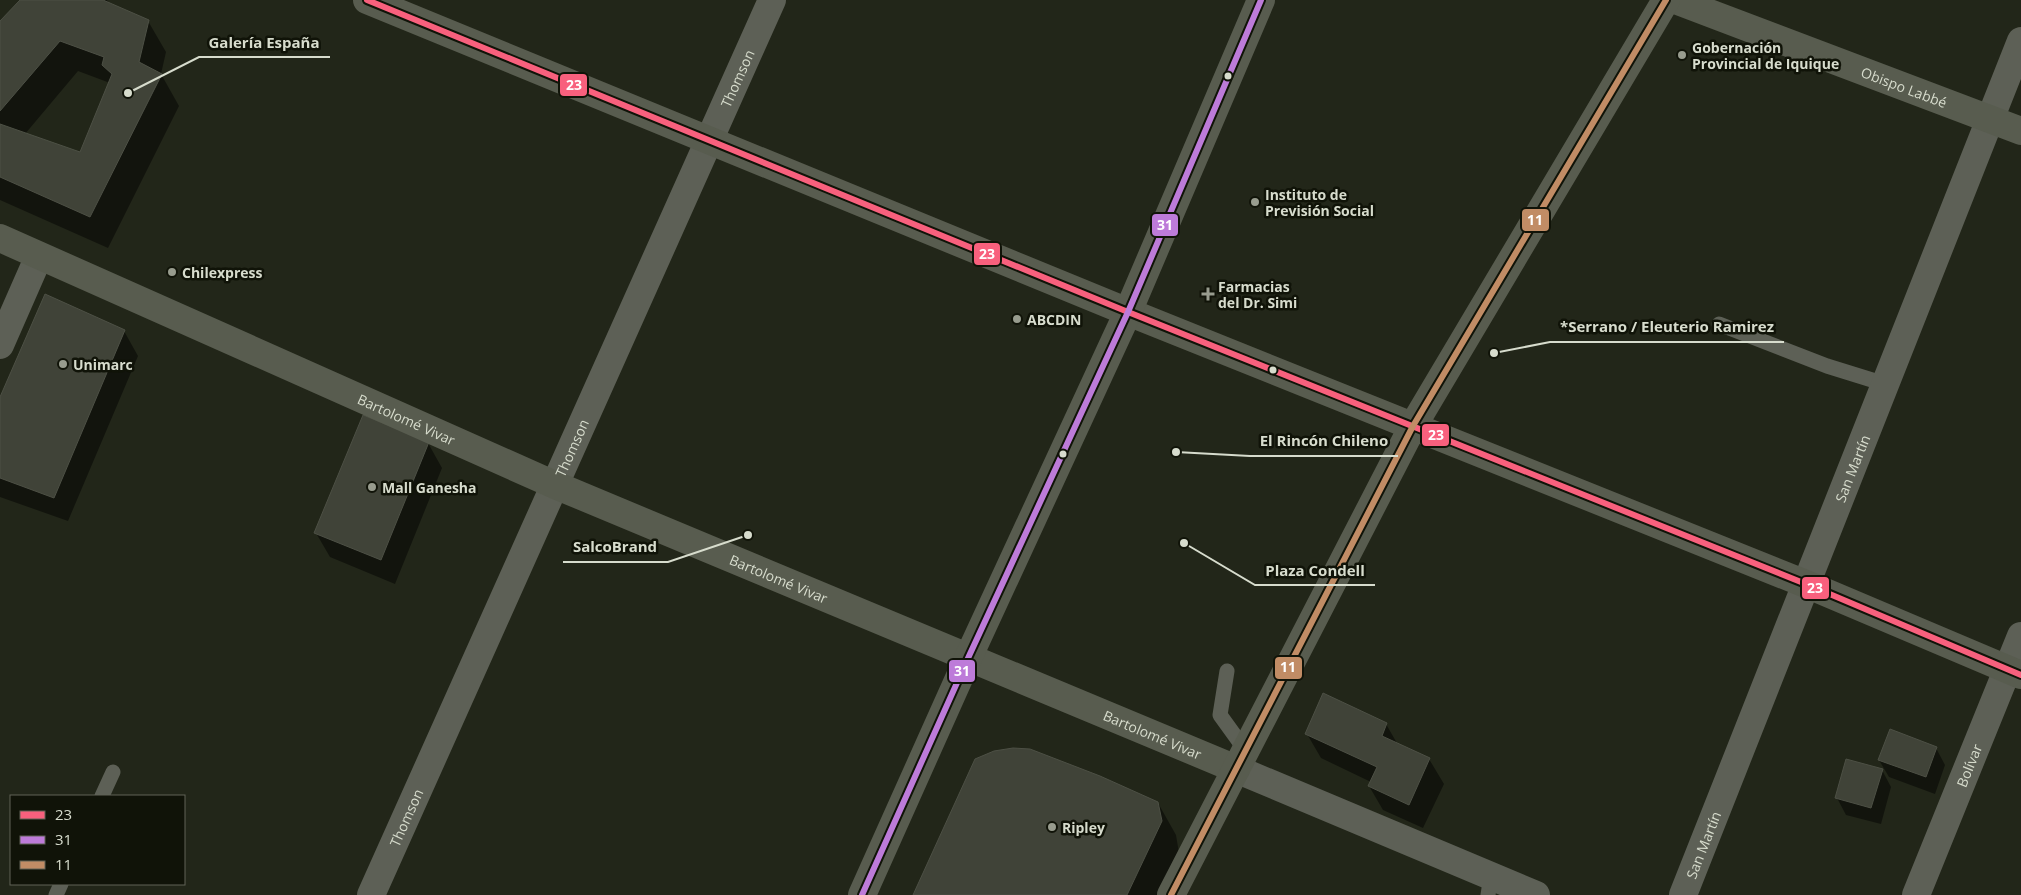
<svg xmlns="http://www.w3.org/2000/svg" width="2021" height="895" viewBox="0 0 2021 895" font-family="'Open Sans',sans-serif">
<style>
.shadow{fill:#0007;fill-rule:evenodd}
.building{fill:#404338;stroke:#4d5045}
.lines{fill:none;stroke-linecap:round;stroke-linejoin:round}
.lane{stroke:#5d6056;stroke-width:15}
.street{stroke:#5d6056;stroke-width:28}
.secondary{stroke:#585c4f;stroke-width:28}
.bus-1-casing{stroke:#101308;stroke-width:10}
.bus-2-casing{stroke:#101308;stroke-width:10}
.bus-3-casing{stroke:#101308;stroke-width:10}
.bus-1{stroke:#f8607d;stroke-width:6}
.bus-2{stroke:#bd7bd9;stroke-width:6}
.bus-3{stroke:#c18c65;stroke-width:6}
.poi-dot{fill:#989c8e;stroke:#101308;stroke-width:2}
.bus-dot{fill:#d7dccd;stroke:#101308;stroke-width:2}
.labels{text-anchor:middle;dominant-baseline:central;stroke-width:5;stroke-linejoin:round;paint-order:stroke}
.poi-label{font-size:14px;font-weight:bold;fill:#d7dccd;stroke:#101308;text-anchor:start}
.street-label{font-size:14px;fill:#d7dccd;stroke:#101308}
.leader{fill:none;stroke:#d7dccd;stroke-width:2}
.callout-dot{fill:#d7dccd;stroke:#101308;stroke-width:2}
.callout-label{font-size:15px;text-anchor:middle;font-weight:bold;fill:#d7dccd;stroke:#101308;stroke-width:5;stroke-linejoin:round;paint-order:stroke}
.line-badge{stroke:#101308;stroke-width:2}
.badge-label{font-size:14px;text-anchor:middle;font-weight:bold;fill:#fff}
</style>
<rect width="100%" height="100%" fill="#222619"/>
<path class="shadow" d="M21,0H107L109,4L148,21L166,52L161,74L179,106L108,248L0,200V22ZM78,71L110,83L81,153L25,134Z
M124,331L138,356L68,521L0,497V400Z
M428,443L442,468L395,584L330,557L316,533Z
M1386,724L1398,745L1429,759L1444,784L1423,828L1383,810L1369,786L1371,782L1321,758L1307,734Z
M1936,748L1945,765L1935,794L1889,777L1879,760Z
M1882,770L1891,787L1881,824L1846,815L1837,798Z
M1158,803L1176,835L1179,853L1159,895H915Z"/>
<path class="building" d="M20,0H103L149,20L139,62L162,74L90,217L0,177V124L80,152L112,74L102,65L104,57L60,41L0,111V21Z
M45,294L125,330L54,498L0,478V397Z
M363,415L429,442L381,560L314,533Z
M1323,693L1387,723L1382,736L1430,758L1409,805L1368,786L1377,767L1305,734Z
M1890,729L1937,747L1926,777L1878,760Z
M1013,748L1030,749L1100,776L1158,802L1162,821L1127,895H913L975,759L994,751Z
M1846,759L1883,769L1871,808L1835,798Z"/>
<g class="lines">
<path class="lane" d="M1719,324L1827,366L1885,384
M1227,671L1220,715L1246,751
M102,796L113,772
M56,895L61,884
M1488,895L1491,876"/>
<g class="street">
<path d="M0,345L39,256"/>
<path d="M1236,769L1536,895"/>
<path id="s1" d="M371,895L772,0"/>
<path id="s2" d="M1683,895L2021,41"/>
<path id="s3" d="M1916,895L2021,636"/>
</g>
<g class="secondary">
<path d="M367,0L1128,312L1806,584L2021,675"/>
<path id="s4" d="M1675,0L2021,131"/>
<path id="s5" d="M0,238L555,485L1236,769"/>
<path d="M862,895L969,656L1128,312L1261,0"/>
<path d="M1171,895L1413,426L1666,0"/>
</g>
<defs>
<path id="bus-1" d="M367,0L1128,312L1806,584L2021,675"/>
<path id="bus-2" d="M862,895L969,656L1128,312L1261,0"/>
<path id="bus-3" d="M1171,895L1413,426L1666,0"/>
</defs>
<use href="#bus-1" class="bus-1-casing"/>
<use href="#bus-2" class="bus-2-casing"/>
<use href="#bus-3" class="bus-3-casing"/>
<use href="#bus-1" class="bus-1"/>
<use href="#bus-2" class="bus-2"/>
<use href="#bus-3" class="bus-3"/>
</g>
<g class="poi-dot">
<circle cx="1682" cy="55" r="5"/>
<circle cx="1255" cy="202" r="5"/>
<circle cx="172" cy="272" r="5"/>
<path d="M1205.5 286.5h5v5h5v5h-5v5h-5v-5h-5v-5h5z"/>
<circle cx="1017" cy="319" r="5"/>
<circle cx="63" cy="364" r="5"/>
<circle cx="372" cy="487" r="5"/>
<circle cx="1052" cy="827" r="5"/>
</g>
<g class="bus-dot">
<circle cx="1228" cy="76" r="4.5"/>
<circle cx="1273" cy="370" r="4.5"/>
<circle cx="1063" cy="454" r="4.5"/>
</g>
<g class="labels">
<g class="poi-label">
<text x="1692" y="47">Gobernación<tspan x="1692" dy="16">Provincial de Iquique</tspan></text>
<text x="1265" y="194">Instituto de<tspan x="1265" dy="16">Previsión Social</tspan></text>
<text x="182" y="272">Chilexpress</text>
<text x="1218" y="286">Farmacias<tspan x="1218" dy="16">del Dr. Simi</tspan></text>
<text x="1027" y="319">ABCDIN</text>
<text x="73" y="364">Unimarc</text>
<text x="382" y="487">Mall Ganesha</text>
<text x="1062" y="827">Ripley</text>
</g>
<g class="street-label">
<text stroke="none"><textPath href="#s1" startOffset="895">Thomson</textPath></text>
<text stroke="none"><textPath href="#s4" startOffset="245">Obispo Labbé</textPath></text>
<text stroke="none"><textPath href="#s5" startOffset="445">Bartolomé Vivar</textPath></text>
<text stroke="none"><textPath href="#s1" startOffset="490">Thomson</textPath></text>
<text stroke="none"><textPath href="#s2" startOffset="459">San Martín</textPath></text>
<text stroke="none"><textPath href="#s5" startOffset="850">Bartolomé Vivar</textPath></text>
<text stroke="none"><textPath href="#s5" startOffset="1255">Bartolomé Vivar</textPath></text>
<text stroke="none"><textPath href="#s3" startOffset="140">Bolívar</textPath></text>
<text stroke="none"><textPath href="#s1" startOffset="85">Thomson</textPath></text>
<text stroke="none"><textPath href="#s2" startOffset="54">San Martín</textPath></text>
</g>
</g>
<path class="leader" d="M128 93L199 57H330M1494 353L1550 342H1784M1176 452L1250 456H1398M748 535L668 562H563M1184 543L1255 585H1375"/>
<g class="callout-dot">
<circle cx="128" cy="93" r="5"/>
<circle cx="1494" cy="353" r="5"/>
<circle cx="1176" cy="452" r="5"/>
<circle cx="748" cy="535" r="5"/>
<circle cx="1184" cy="543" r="5"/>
</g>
<g class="callout-label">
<text x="264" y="48">Galería España</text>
<text x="1667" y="332">*Serrano / Eleuterio Ramirez</text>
<text x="1324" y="446">El Rincón Chileno</text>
<text x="615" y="552">SalcoBrand</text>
<text x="1315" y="576">Plaza Condell</text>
</g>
<g class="line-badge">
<rect x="559" y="73" width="29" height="24" rx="5" fill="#f8607d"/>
<rect x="1521" y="208" width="29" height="24" rx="5" fill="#c18c65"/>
<rect x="1151" y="213" width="28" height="24" rx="5" fill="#bd7bd9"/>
<rect x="973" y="242" width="28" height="24" rx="5" fill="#f8607d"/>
<rect x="1421" y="423" width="29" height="24" rx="5" fill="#f8607d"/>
<rect x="1801" y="576" width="29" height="24" rx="5" fill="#f8607d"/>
<rect x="1274" y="656" width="29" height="24" rx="5" fill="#c18c65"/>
<rect x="948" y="659" width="28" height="24" rx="5" fill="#bd7bd9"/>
</g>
<g class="badge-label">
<text x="574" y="90">23</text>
<text x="1535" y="225">11</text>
<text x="1165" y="230">31</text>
<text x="987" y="259">23</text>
<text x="1436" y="440">23</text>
<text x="1815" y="593">23</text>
<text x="1288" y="672">11</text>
<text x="962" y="676">31</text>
</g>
<rect x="10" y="795" width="175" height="90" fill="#101308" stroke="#606357"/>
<rect x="20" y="811" width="25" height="8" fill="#f8607d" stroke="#606357"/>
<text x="55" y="820" font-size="15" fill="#d7dccd">23</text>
<rect x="20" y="836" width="25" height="8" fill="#bd7bd9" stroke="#606357"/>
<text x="55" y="845" font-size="15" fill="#d7dccd">31</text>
<rect x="20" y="861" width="25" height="8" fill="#c18c65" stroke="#606357"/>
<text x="55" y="870" font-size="15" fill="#d7dccd">11</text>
</svg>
